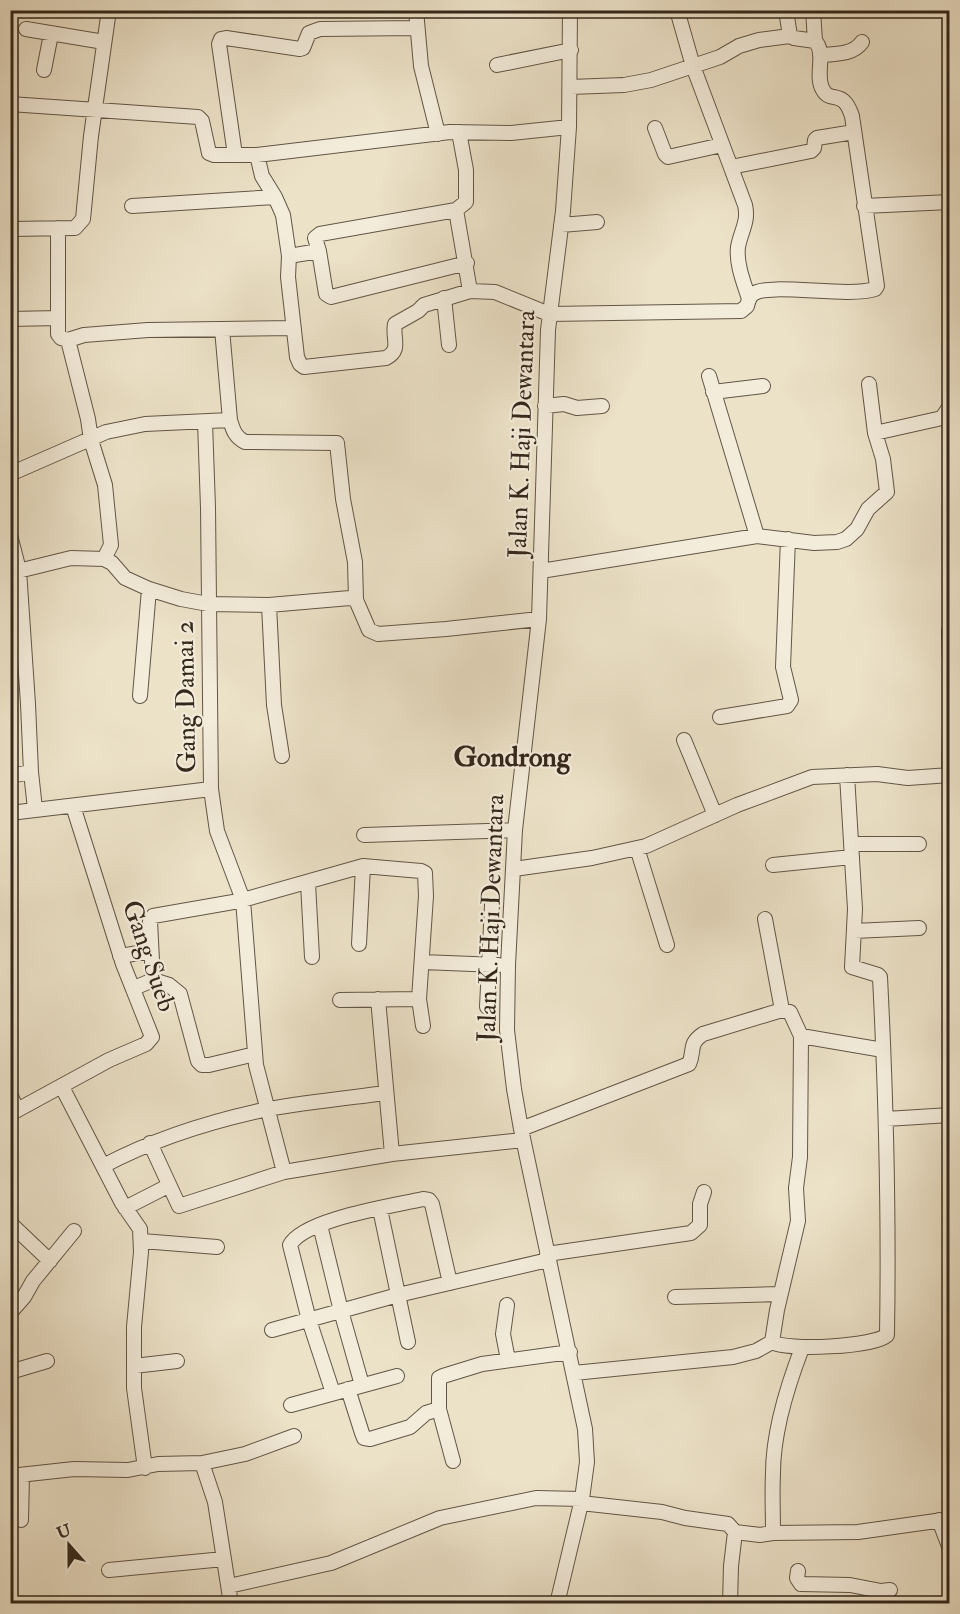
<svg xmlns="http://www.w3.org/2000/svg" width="960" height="1614" viewBox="0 0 960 1614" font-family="'IM FELL Double Pica',serif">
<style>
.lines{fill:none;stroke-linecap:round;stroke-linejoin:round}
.minor-casing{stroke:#625646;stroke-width:16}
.minor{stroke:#f3ecdb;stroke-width:14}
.labels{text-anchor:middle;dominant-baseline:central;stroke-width:4.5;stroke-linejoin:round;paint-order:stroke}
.street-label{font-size:26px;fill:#34271b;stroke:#f3ecdb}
.quarter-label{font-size:28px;font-weight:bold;fill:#34271b;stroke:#f3ecdb}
</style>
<rect width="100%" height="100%" fill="#ece2c8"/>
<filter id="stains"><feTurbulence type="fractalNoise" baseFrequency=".00333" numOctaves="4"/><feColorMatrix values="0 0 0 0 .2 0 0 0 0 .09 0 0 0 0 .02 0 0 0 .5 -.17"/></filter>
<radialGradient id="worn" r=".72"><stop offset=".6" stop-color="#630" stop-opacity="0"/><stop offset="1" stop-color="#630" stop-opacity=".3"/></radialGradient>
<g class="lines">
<defs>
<path id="minor" d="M416,10L421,66L438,134
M813,10L815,41
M26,29L104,42
M820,55C835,54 853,55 862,42
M497,65L571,50
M44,70L51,34
M570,87L624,85L651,80L693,66L677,10
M10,104L198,117L202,121L209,153L214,155H257L450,132L511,133L569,127
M655,128L665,154L668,157L722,145
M235,155L219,44L221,39L226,38L300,49L303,48L309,33L320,29L416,28
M257,155L262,176L275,197L283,215L289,256L319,251L315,238L320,234L456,210L466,202V170L459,132
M731,167L811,151L814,148L815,140L817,138L854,132
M132,206L275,197
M864,206L950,202
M456,210L470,291
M561,225L597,222
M58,228V334L61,338L68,340
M10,229L75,228L83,219L91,136L109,10
M319,251L326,294L331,297L467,263
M289,256L288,277L297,357L300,364L304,367L386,358C402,350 392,338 395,324L418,311L424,305L470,291L495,292L549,314L741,311L747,306C748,302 749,297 753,294C769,282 847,298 875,289L877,286L852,116C843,88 831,104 823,90C814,75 827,54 815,41L794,38L790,36L786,10
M444,298L449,345
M749,299C744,283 736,264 738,247C741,231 749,221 745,205L693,66L720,57L739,46L759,40L790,36
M10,319L58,318
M222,329L230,420
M709,376L757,536
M713,392L763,386
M545,406L564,404L577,408L602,406
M205,422L208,508L211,789L217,831L243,900L256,1065L284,1172
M875,433L942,418L950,406
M10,474L106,432L145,424L230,420C233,430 235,437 245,442L337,443L343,499L355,562L356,600
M10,535L19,570L28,704L31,772L35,809
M104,559L111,545L105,485L91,440L88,419L68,340L84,335L148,330L294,328
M541,571L757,536L814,543L837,542L846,539L857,529L868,509L887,492L883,459L875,433L869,384
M10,573L71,558L104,559L112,563L125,578L149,589L181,599L208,604L269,605L350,598L356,600L369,630L378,634L446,629L539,619
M269,605L274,705L282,756
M949,631L950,663
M140,696L149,589
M720,717L787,706L791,700L783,667L788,539
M684,740L715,815
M949,775L950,723
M10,776L31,772
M10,813L211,789
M364,835L515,830
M851,844H919
M637,848L667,945
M773,865L852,857
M514,869L592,858L646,846L737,805L812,777L877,774L908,778L950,775
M308,883L312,957
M765,919L782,1010
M854,931L919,928
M359,944L363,866L421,871L425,873L426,896L419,999L423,1026
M120,956L151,951
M422,962L498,965
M153,980L169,985L180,994L198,1061L202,1065H209L255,1054
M134,988L153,980L150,921L153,916L239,901L363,866
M378,999L392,1154
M340,1000L419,999
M487,1007L492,905
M801,1036L883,1050
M62,1087L122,1203L140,1229L141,1252L134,1327V1388L145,1468
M10,1094L17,1110
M10,1114L109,1060L146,1044L152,1037L123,964L73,806
M886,1119L950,1115
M521,1129L689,1064C695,1051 688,1044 703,1034L782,1010L790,1012L801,1036L800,1157L796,1188L798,1221L777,1310L772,1342C787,1351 874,1347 887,1335C889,1215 886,1096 880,977L878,975L852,967L855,909L847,775
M150,1143L179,1206L284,1172L392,1154L523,1140
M103,1166C154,1139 211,1121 268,1109C307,1102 347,1098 386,1093
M125,1208L168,1186
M380,1209L408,1342
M10,1223L50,1261
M320,1225L341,1311L362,1385
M142,1241L217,1247
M547,1254L691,1233L700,1225V1204L704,1192
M675,1297L780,1294
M507,1305L503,1334L508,1360
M10,1313L24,1297L33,1281L74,1231
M272,1330L398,1295L548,1260
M134,1366L177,1361
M10,1372L47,1361
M574,1373L733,1357L756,1351L772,1342
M348,1389L362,1433L364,1438L370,1439L410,1427L426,1413L439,1409V1378L443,1376L482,1364L570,1352
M333,1393L309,1320L290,1245C304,1219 393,1206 423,1199L429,1200L432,1204L450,1283
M291,1405L397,1376
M439,1409L453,1461
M202,1463L215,1502L231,1604
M10,1476L74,1469L128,1470L158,1464L202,1463L245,1454L294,1436
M581,1503L662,1512L685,1518L728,1524L735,1532L760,1535L773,1533C773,1513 772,1493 773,1473C773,1431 787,1387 802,1348
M21,1520L22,1475
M939,1520L950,1549
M773,1533L858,1532L950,1519
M109,1570L224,1559
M798,1571L797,1578L801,1584L850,1585L881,1591L890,1590
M229,1586L331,1563L440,1518L536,1498L582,1499
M557,1604L582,1499L587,1462L585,1429L521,1129L514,1089L507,1030L508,965L515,830L539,619L548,330L563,211L569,127L570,10
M730,1604L731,1566L735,1532"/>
</defs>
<use href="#minor" class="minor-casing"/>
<use href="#minor" class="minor"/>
</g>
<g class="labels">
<g class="street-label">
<text transform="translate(522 434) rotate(-88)">Jalan K. Haji Dewantara</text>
<text transform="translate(186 697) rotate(-91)">Gang Damai 2</text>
<text transform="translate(491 918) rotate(-88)">Jalan K. Haji Dewantara</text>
<text transform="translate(149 956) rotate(71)">Gang Sueb</text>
</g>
<g class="quarter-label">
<text x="512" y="757">Gondrong</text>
</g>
</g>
<rect width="960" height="1614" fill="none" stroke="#ece2c8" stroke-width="36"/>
<rect x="12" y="12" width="936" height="1590" fill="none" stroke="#34271b" stroke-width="3"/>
<rect x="18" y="18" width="924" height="1578" fill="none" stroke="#34271b" stroke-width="1.5"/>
<g transform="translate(69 1545) rotate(339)" stroke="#f3ecdb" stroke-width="4.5" paint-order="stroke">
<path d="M0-4.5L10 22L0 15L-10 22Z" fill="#34271b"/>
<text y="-9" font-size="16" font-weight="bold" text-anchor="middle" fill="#34271b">U</text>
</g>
<rect width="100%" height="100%" filter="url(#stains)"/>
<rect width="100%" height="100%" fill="url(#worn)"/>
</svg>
